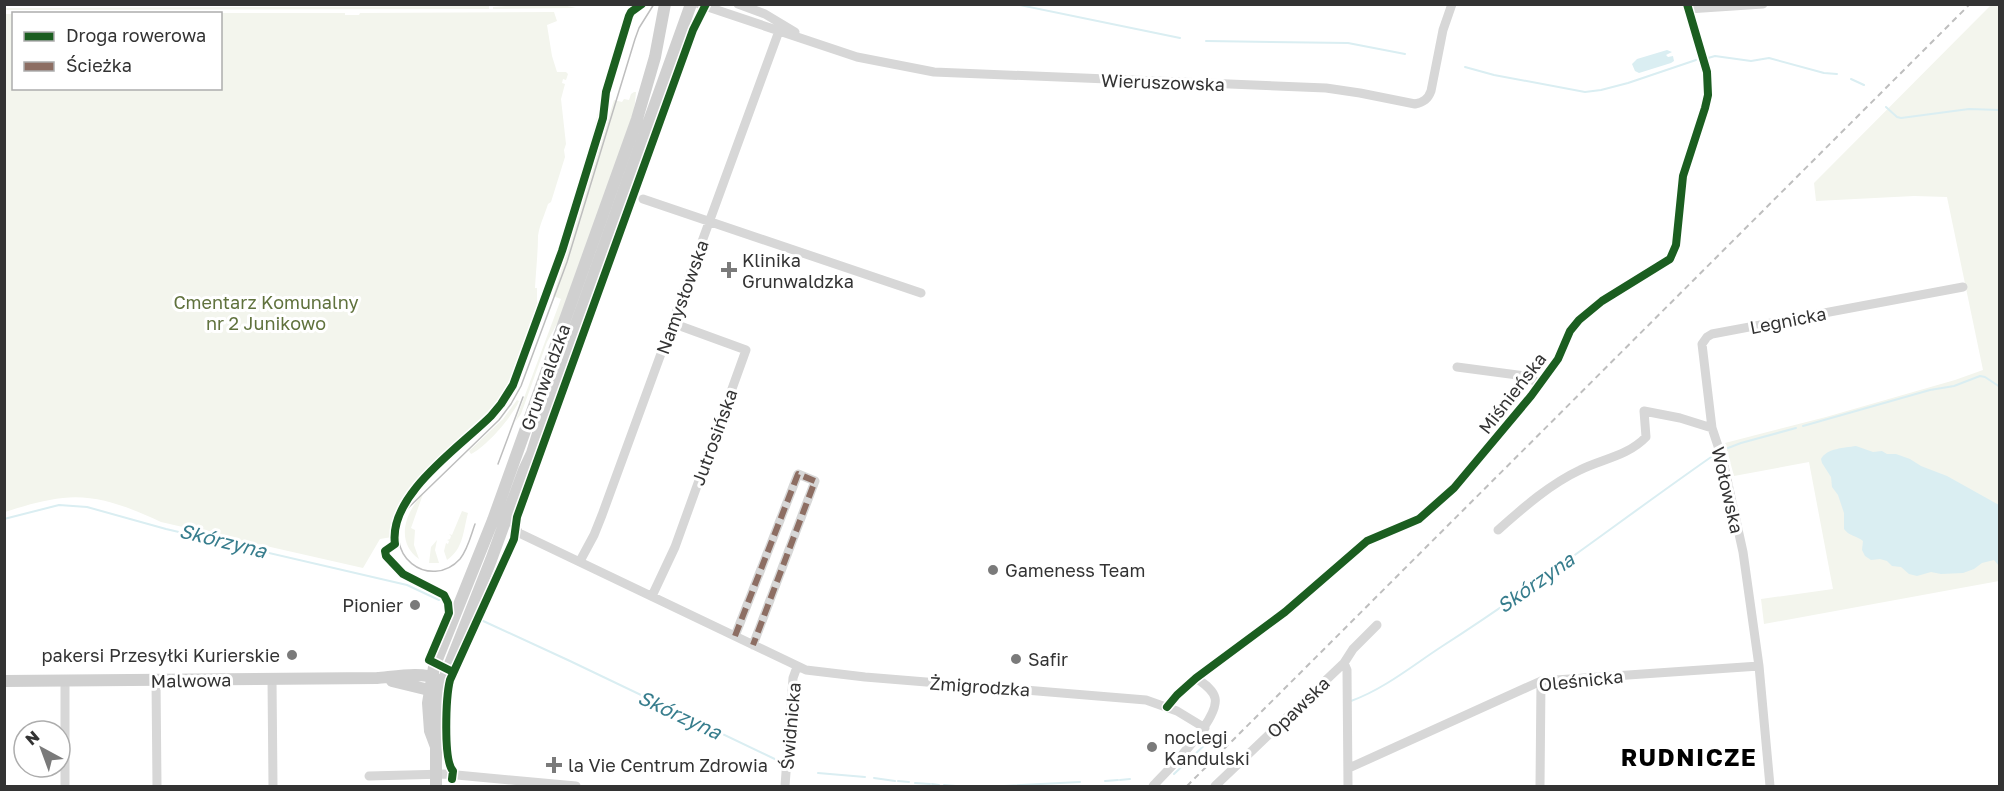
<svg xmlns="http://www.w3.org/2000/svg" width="2004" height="791" viewBox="0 0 2004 791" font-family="'Golos Text',sans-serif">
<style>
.green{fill:#f3f5ed}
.water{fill:#daeef2}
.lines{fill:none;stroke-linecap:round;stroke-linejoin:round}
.stream{stroke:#daeef2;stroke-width:2}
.street{stroke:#d7d7d7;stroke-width:9}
.secondary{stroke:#d0d0d0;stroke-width:12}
.tram{stroke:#bebebe;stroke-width:1.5}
.rail{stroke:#bebebe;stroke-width:2;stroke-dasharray:6 4.5;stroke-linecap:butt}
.quiet{stroke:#8d6e63;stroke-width:6;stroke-dasharray:12 6;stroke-linecap:butt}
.cycleway-casing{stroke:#fff;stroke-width:11}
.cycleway{stroke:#1b5e20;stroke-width:8}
.poi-dot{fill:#7a7a7a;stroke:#fff;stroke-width:2}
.labels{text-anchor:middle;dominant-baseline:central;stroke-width:6;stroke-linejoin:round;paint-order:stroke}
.street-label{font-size:18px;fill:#333;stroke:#fff}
.poi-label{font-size:18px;fill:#333;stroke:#fff;text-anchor:start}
.park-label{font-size:18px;fill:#60723d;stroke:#fff}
.water-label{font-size:20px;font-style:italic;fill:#377d8d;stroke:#fff}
.district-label{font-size:24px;font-weight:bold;letter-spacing:1.5px;fill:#000;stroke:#fff}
</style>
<rect width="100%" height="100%" fill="#fff"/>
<path class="green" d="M535,4L563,5L576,8L493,9V7Z
M1991,5H1999V581L1764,624L1761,599L1833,589L1809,462L1734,476L1725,443L1826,417L1955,380L1983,370L1947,197L1914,196L1816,201L1814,183Z
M489,6V9L4,10L5,8Z
M554,12L557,21L547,25L552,56L557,72H566L568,74L566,80L563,79L562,83L565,84L561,99L566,144L564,150L565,157L551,202L548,204C545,214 539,226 538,236C538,252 536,270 535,288H537V302L542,304C530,336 521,372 501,401C473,442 391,483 392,537L380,539L363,568L161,522C131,508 97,494 63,498C43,500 24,506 5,512V14H13L14,88H220V14L114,13H345V15H359L360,13Z
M612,61L604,93L601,117L580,186L578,187Z
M634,92H636L634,112L559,320L547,342L521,414L515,422L561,299L553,296L614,100L622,102L624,99L629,100L631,94Z
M635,180L638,181L613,248L611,245L633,183Z
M517,400L519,401C512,417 486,447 471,454L469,451L503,419Z
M423,494L411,528L415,530L414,545L419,559C395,542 405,512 423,494Z
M462,511L468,513C463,531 464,548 447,560L444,551L446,543L448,544L449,541L447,540L450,539L451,536L449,534L452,535Z
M437,540L435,550L439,563H429L431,547Z"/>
<path class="water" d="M1667,50L1672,52L1666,55L1668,57L1673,56L1674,61L1671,63L1639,73L1635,71L1632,64L1637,59Z
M1856,446L1873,452L1882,451L1887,454H1896L1910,459L1921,466L1947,476L1999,505V566L1994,560L1982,563L1974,569L1963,573L1941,574L1931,572L1917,576L1909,574L1901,567L1892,566L1887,561L1880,559L1871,560L1865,556L1862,550L1863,541C1857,536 1849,536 1844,529V513L1838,495L1832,487L1831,477L1822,463L1821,459C1827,448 1844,448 1856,446Z"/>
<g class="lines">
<path class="stream" d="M1015,4L1180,38
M1206,41L1348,43L1405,54
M1708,58L1715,56L1751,61L1769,58L1824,73L1837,74
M1465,67L1494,75L1585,92L1601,90L1628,83L1696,60
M1851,79L1864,85
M1886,107L1897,117L1901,118L1969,109L2000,110
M1803,426L1930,390L1954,386L1980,376L1985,377L2000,387
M1728,448L1741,443L1796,428
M4,519L59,505L87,507L166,529L407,585L439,600
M481,620L570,661L781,762
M1351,701C1384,689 1412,666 1441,647C1535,587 1622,519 1714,455
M818,773L865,777
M1174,774L1211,739
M874,778L895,781
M1120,780L1130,779
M898,781L909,782
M1105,781L1118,780
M915,783L930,784
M932,784L939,785
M944,785L956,786
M1004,786L1080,782"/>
<path class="street" d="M699,4L857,57L934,72L1326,88L1360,93L1415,104C1424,102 1428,99 1431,91L1443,30L1452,4
M738,4L765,14L795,32
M1688,9L1763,4
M643,199L921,293
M1457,367L1525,376L1540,384
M508,515L519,533L806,670L865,677L1146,700L1177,711L1205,728
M1498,530C1523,508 1550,484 1580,470C1602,459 1628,456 1646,437L1644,411L1680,418L1712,428
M580,561L594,535L602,515L779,31
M652,596L675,547L746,350L672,323
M735,636L798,474L815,481L753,645
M1344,663L1347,670L1348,786
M272,679L273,786
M156,680L157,786
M1167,707L1177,695L1196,678L1285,612L1367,541L1419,519L1454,488L1531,396L1558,359L1570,331L1579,320L1602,301L1670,259L1676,245L1683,176L1705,108L1708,95L1707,72L1687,4
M1349,768L1541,681L1759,666
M369,776L446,774L576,786
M65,786V681
M785,786L793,678L797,667
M1153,786C1168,770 1220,719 1215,698C1213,689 1203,683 1196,678
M1215,786L1344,663L1353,649L1377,625
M1540,786L1541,681
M1770,786L1759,666L1743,552L1723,461L1712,428L1702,344L1707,337L1712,334L1963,287"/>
<path class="secondary" d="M4,681L377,678C392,677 424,671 436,679
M392,681L429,690L435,687
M436,747L430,731L428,703L434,667L493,520L637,119L655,57L665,4
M436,786V747L440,730L439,703L442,684L491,560L524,470L532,453L545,411L691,4"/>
<path class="tram" d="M498,464L523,397
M475,524C471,535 468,549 460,559C431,591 378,556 407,509L499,420L511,404L521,386L567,262L635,39L639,28L654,4"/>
<path class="rail" d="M1187,786L1970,4"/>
<path class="quiet" d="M735,636L798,474L815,481L753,645"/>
<defs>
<path id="cycleway" d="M453,672L429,660L449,613L448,603L444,595L403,574L386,556L385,551L395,544C388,495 460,447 491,416L501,404L513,385L562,251L603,118L606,92L629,16L631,12L642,4
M1167,707L1177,695L1196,678L1285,612L1367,541L1419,519L1454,488L1531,396L1558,359L1570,331L1579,320L1602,301L1670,259L1676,245L1683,176L1705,108L1708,95L1707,72L1687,4
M452,779L453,771C443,760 446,696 450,680L514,539L517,517L693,30L706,4"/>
</defs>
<use href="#cycleway" class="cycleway-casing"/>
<use href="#cycleway" class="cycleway"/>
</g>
<g class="poi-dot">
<path d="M726 261h6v6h6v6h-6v6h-6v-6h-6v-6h6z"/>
<circle cx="993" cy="570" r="6"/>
<circle cx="415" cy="605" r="6"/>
<circle cx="292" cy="655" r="6"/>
<circle cx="1016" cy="659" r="6"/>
<circle cx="1152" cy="747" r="6"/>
<path d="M551 756h6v6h6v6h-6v6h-6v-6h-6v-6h6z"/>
</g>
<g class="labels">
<g class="street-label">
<text transform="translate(1163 82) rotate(2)">Wieruszowska</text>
<text transform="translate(682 297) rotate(-70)">Namysłowska</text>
<text transform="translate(1788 320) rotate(-11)">Legnicka</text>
<text transform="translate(545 377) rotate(-70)">Grunwaldzka</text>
<text transform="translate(1512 393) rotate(-52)">Miśnieńska</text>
<text transform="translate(714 437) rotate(-70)">Jutrosińska</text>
<text transform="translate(1728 490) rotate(77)">Wołowska</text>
<text transform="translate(191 680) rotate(-1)">Malwowa</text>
<text transform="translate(1581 680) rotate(-6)">Oleśnicka</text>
<text transform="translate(980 686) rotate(4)">Żmigrodzka</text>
<text transform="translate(1298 707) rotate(-44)">Opawska</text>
<text transform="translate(790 726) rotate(-85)">Świdnicka</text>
</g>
<g class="poi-label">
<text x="742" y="260">Klinika<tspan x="742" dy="21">Grunwaldzka</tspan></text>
<text x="1005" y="570">Gameness Team</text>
<text x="403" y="605" text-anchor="end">Pionier</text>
<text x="280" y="655" text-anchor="end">pakersi Przesyłki Kurierskie</text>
<text x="1028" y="659">Safir</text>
<text x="1164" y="737">noclegi<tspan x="1164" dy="21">Kandulski</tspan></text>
<text x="568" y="765">la Vie Centrum Zdrowia</text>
</g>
<g class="park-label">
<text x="266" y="302">Cmentarz Komunalny<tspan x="266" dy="21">nr 2 Junikowo</tspan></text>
</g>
<g class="water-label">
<text transform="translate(223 540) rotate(14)">Skórzyna</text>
<text transform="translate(1535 582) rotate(-35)">Skórzyna</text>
<text transform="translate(680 714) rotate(25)">Skórzyna</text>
</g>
<g class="district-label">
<text x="1689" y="756">RUDNICZE</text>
</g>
</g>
<rect width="2004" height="791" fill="none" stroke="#333333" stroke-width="12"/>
<rect x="12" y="12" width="210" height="78" fill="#ffffff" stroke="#adadad" stroke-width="1.5"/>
<rect x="24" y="32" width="30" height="9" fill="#1b5e20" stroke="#adadad" stroke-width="1.5"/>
<text x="66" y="42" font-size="18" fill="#333333">Droga rowerowa</text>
<rect x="24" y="62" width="30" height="9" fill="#8d6e63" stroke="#adadad" stroke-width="1.5"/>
<text x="66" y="72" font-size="18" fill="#333333">Ścieżka</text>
<g transform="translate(42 749) rotate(319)"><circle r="28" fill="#ffffff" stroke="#adadad" stroke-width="1.5"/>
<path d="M0-4.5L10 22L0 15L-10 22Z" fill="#7a7a7a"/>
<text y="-9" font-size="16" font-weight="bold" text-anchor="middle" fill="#333333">N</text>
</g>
</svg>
